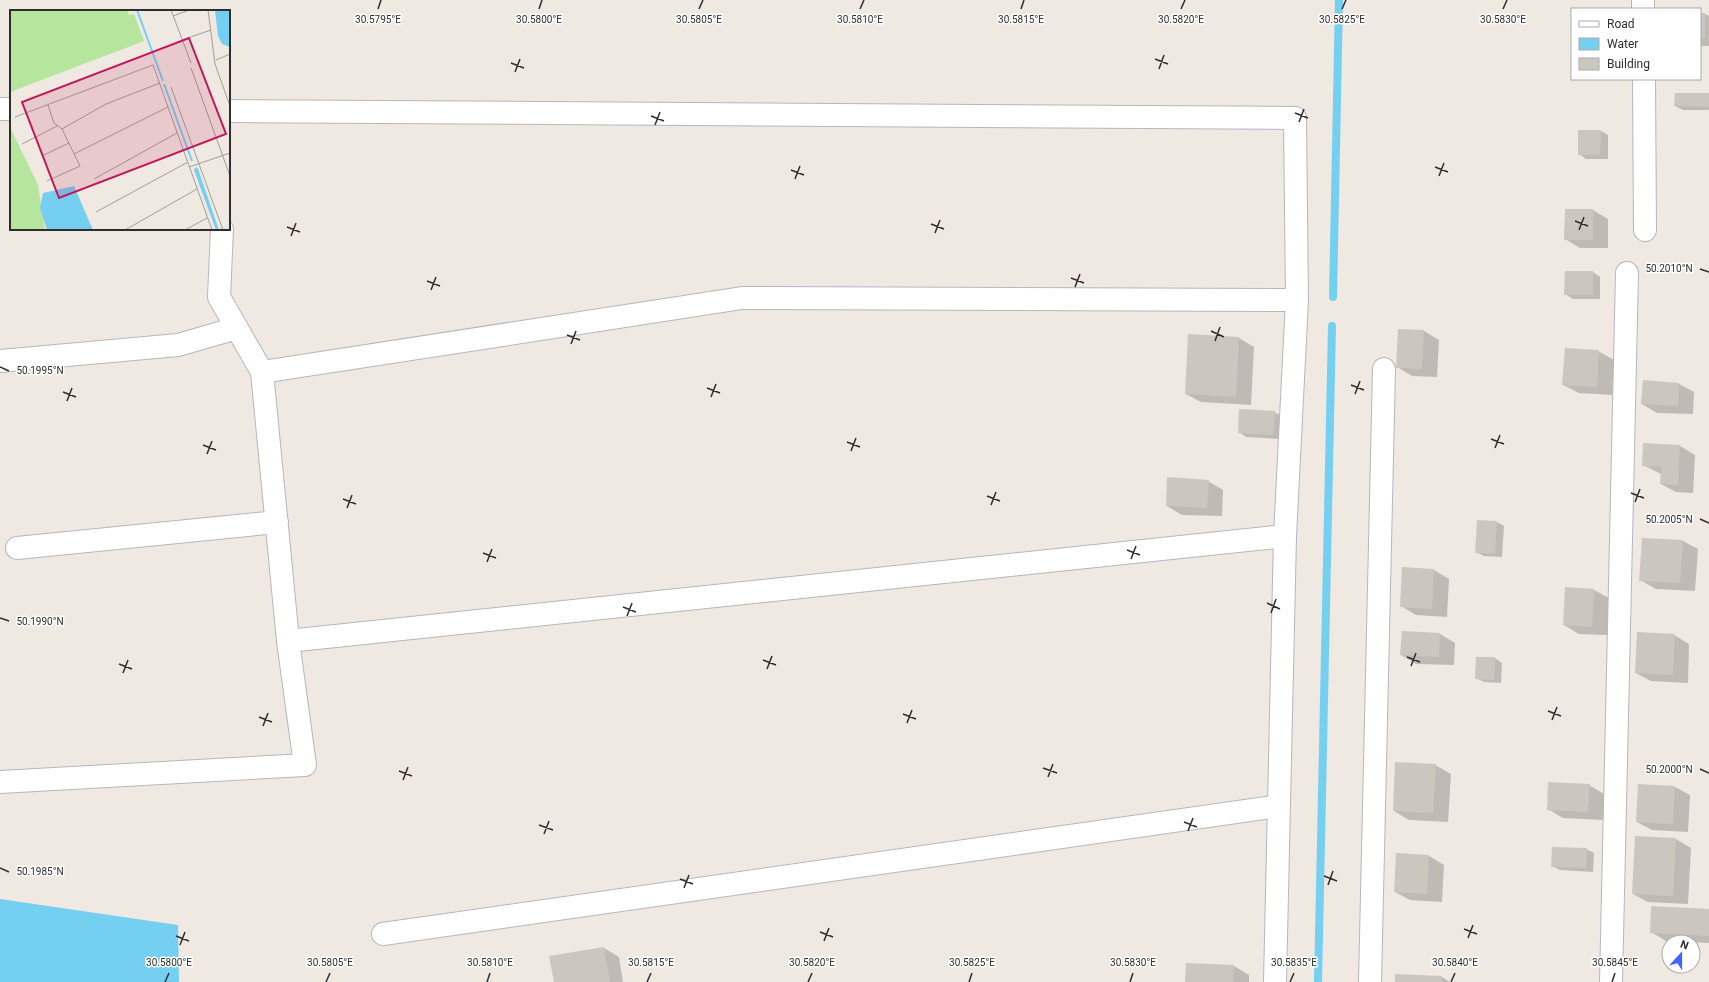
<svg xmlns="http://www.w3.org/2000/svg" width="1709" height="982" viewBox="0 0 1709 982" font-family="Roboto,sans-serif">
<style>
.water{fill:#75cff0}
.shadow{fill:#0003}
.lines{fill:none;stroke-linecap:round;stroke-linejoin:round}
.stream{stroke:#75cff0;stroke-width:8}
.building{fill:#cbc7bf}
.minor-casing{stroke:#b4b7c1;stroke-width:24}
.minor{stroke:#fff;stroke-width:22}
.ticks{fill:none;stroke:#2e2e2e;stroke-width:1.5}
.inset-river{fill:none;stroke:#75cff0;stroke-width:2}
.inset-road{fill:none;stroke:#a29e99;stroke-width:1}
.view{fill:#c2185b;fill-opacity:0.15;stroke:#c2185b;stroke-width:2}
.inset-edge{fill:none;stroke:#2e2e2e;stroke-width:2}
.ticks-label{font-size:10px;text-anchor:middle;fill:#2e2e2e;stroke:#fff;stroke-width:3;stroke-linejoin:round;paint-order:stroke}
</style>
<rect width="100%" height="100%" fill="#efe9e1"/>
<path class="water" d="M0,899L178,925L179,982H0Z"/>
<path class="shadow" d="M1700,14H1705L1709,16V46H1700Z
M1709,94V110H1683L1675,106Z
M1601,131L1608,135V159H1586L1579,154Z
M1566,210H1593L1608,219V248H1580L1565,239Z
M1593,272L1600,277V299H1573L1565,294Z
M1424,331L1439,340L1437,377L1412,376L1397,367Z
M1189,335L1239,338L1254,347L1251,405L1201,402L1186,394Z
M1598,351L1614,360L1612,395L1579,393L1563,385Z
M1644,382L1679,384L1694,392L1693,414L1657,413L1642,404Z
M1274,412L1282,416L1280,439L1246,437L1239,432Z
M1644,444L1680,446L1695,455L1693,493L1676,492L1661,484V474L1643,465Z
M1208,481L1223,490L1222,516L1182,515L1167,506Z
M1497,522L1504,526L1502,557L1484,556L1476,552Z
M1683,541L1698,549L1695,591L1656,589L1640,580Z
M1434,570L1449,579L1447,617L1416,615L1401,606Z
M1594,590L1609,598L1607,635L1579,634L1564,625Z
M1440,634L1455,643L1454,665L1416,664L1401,655Z
M1674,635L1689,644L1688,683L1651,681L1636,673Z
M1495,658L1502,663L1501,683L1484,682L1476,678Z
M1435,765L1451,774L1448,822L1409,820L1394,811Z
M1589,785L1604,794L1603,820L1563,818L1548,809Z
M1675,787L1690,795L1688,832L1652,830L1637,822Z
M1676,839L1691,848L1688,904L1648,902L1633,894Z
M1586,849L1594,853L1593,872L1560,870L1552,866Z
M1429,856L1444,865L1442,902L1410,900L1395,892Z
M1709,910V943L1666,941L1651,932Z
M604,948L619,957L623,982H555Z
M1234,966L1249,975V982H1186Z
M1442,977L1450,982H1396Z"/>
<g class="lines">
<path class="stream" d="M1333,297L1339,0
M1318,982L1332,326"/>
</g>
<path class="building" d="M1700,13H1705V38H1700Z
M1675,93H1709V107L1674,106Z
M1578,130H1601L1600,155H1578Z
M1565,209H1593V240H1564Z
M1565,271H1593V295H1564Z
M1398,329L1424,330L1422,369L1396,368Z
M1188,334L1239,337L1236,397L1185,394Z
M1565,348L1599,350L1597,387L1562,385Z
M1643,380L1679,383L1678,406L1641,404Z
M1239,409L1275,411L1273,435L1238,433Z
M1643,443L1680,445L1678,485L1660,484L1661,467L1642,466Z
M1167,477L1209,480L1207,508L1166,506Z
M1477,520L1497,521L1495,554L1475,553Z
M1642,538L1683,540L1680,583L1639,581Z
M1402,567L1434,569L1432,609L1400,607Z
M1565,587L1594,589L1592,627L1563,625Z
M1402,631L1440,633L1439,657L1400,655Z
M1637,632L1675,634L1673,675L1635,673Z
M1476,657H1495L1494,680L1475,679Z
M1395,762L1436,764L1433,813L1393,811Z
M1548,782L1590,784L1588,812L1547,810Z
M1638,784L1675,786L1673,824L1636,822Z
M1635,836L1676,838L1673,896L1632,894Z
M1552,847L1587,848L1586,868L1551,867Z
M1396,853L1429,855L1427,894L1394,892Z
M1651,906L1709,909V936L1650,933Z
M604,947L610,982H554L549,956Z
M1186,963L1234,965L1233,982H1185Z
M1395,974L1442,976V982H1395Z"/>
<g class="lines">
<defs>
<path id="minor" d="M1643,0V9
M1644,79L1645,230
M0,109H11
M229,111L1295,118L1297,300L1285,536L1275,982
M0,361L178,345L237,328
M262,372L742,298L1297,300
M17,548L277,522
M288,641L1285,536
M0,782L305,765L288,641L262,372L219,297L222,229
M383,934L1279,806
M1370,982L1384,369
M1611,982L1627,273"/>
</defs>
<use href="#minor" class="minor-casing"/>
<use href="#minor" class="minor"/>
</g>
<path class="ticks" d="M378,9L381,0M539,9L542,0M699,9L703,0M860,9L864,0M1021,9L1024,0M1181,9L1185,0M1342,9L1346,0M1503,9L1507,0M1155,59L1168,64M511,63L524,68M1159,69L1164,55M515,72L520,59M1295,113L1308,118M651,116L664,121M1299,122L1304,109M655,125L660,112M1435,167L1448,172M791,170L804,175M1439,176L1444,163M795,179L800,166M1575,221L1588,226M931,224L944,229M287,227L300,232M1579,230L1584,217M935,233L940,220M291,236L296,223M1700,269L1709,272M1071,278L1084,283M427,281L440,286M1075,287L1080,274M431,290L436,277M1211,331L1224,337M567,335L580,340M1215,341L1220,327M571,344L576,331M0,367L9,371M1351,385L1364,390M707,388L720,393M63,392L76,397M1355,394L1360,381M711,397L716,384M67,401L72,388M1491,439L1504,444M847,442L860,447M203,445L216,450M1495,448L1500,435M851,451L856,438M207,454L212,441M1631,493L1644,498M987,496L1000,501M343,499L356,504M1635,502L1640,489M991,505L996,492M347,508L352,495M1700,519L1709,523M1127,550L1140,555M483,553L496,558M1131,559L1136,546M487,562L492,549M1267,603L1280,609M623,607L636,612M1271,613L1276,599M627,616L632,603M0,618L9,621M1407,657L1420,662M763,660L776,665M119,664L132,669M1411,666L1416,653M767,669L772,656M123,673L128,660M1548,711L1561,716M903,714L916,719M259,717L272,722M1552,720L1557,707M907,723L912,710M263,726L268,713M1043,768L1057,773M1700,769L1709,773M399,771L412,776M1048,777L1053,764M403,780L408,767M1184,822L1197,827M539,825L553,830M1188,831L1193,818M544,834L549,821M0,868L9,872M1324,876L1337,881M680,879L693,884M1328,885L1333,871M684,888L689,875M1464,929L1477,934M820,932L833,937M176,936L189,941M1468,938L1473,925M824,941L829,928M180,945L185,932M165,982L169,973M326,982L330,973M487,982L490,973M647,982L651,973M808,982L812,973M969,982L972,973M1130,982L1133,973M1290,982L1294,973M1451,982L1455,973M1612,982L1615,973"/>
<g transform="translate(10 10)">
<rect width="220" height="220" fill="#efe9e1"/>
<path d="M0,0H117L119,5L124,4L134,31L0,82ZM0,117L28,175L35,220H0Z" fill="#b6e59e"/>
<path d="M205,0H220V37L212,34L208,26ZM186,157L188,159L209,220H206L184,160ZM64,176L83,220H37L30,198L33,183Z" fill="#75cff0"/>
<path class="inset-river" d="M127,0L153,71M154,74L182,151"/>
<path class="inset-road" d="M161,0L181,53M198,0L205,54L220,96M163,6L179,0M172,30L201,20M206,50L220,44M181,58L220,166M161,77L213,220M5,107L143,55L202,220M52,119L96,94L150,73M12,134L47,116M64,144L158,97M34,145L59,133M179,157L220,143M84,169L167,123M37,171L70,156L52,119L44,113L38,95M86,202L178,152M115,220L187,179M175,220L197,208"/>
<path class="view" d="M179,28L216,124L49,188L12,92Z"/>
<rect width="220" height="220" class="inset-edge"/>
</g>
<g class="ticks-label">
<text x="539" y="23">30.5800°E</text>
<text x="699" y="23">30.5805°E</text>
<text x="860" y="23">30.5810°E</text>
<text x="1181" y="23">30.5820°E</text>
<text x="1503" y="23">30.5830°E</text>
<text x="378" y="23">30.5795°E</text>
<text x="1021" y="23">30.5815°E</text>
<text x="1342" y="23">30.5825°E</text>
<text x="1669" y="272">50.2010°N</text>
<text x="40" y="374">50.1995°N</text>
<text x="1669" y="523">50.2005°N</text>
<text x="40" y="625">50.1990°N</text>
<text x="1669" y="773">50.2000°N</text>
<text x="40" y="875">50.1985°N</text>
<text x="169" y="966">30.5800°E</text>
<text x="330" y="966">30.5805°E</text>
<text x="490" y="966">30.5810°E</text>
<text x="651" y="966">30.5815°E</text>
<text x="812" y="966">30.5820°E</text>
<text x="972" y="966">30.5825°E</text>
<text x="1133" y="966">30.5830°E</text>
<text x="1294" y="966">30.5835°E</text>
<text x="1455" y="966">30.5840°E</text>
<text x="1615" y="966">30.5845°E</text>
</g>
<rect x="1571" y="8" width="130" height="72" fill="#ffffff" stroke="#ababab"/>
<rect x="1579" y="21" width="20" height="6" fill="#ffffff" stroke="#ababab"/>
<text x="1607" y="28" font-size="12" fill="#2e2e2e">Road</text>
<rect x="1579" y="38" width="20" height="12" fill="#75cff0" stroke="#ababab"/>
<text x="1607" y="48" font-size="12" fill="#2e2e2e">Water</text>
<rect x="1579" y="58" width="20" height="12" fill="#cbc7bf" stroke="#ababab"/>
<text x="1607" y="68" font-size="12" fill="#2e2e2e">Building</text>
<g transform="translate(1681 954) rotate(21)"><circle r="19" fill="#ffffff" stroke="#ababab"/>
<path d="M0-3L7 15L0 10L-7 15Z" fill="#4264fb"/>
<text y="-6" font-size="11" font-weight="bold" text-anchor="middle" fill="#2e2e2e">N</text>
</g>
</svg>
